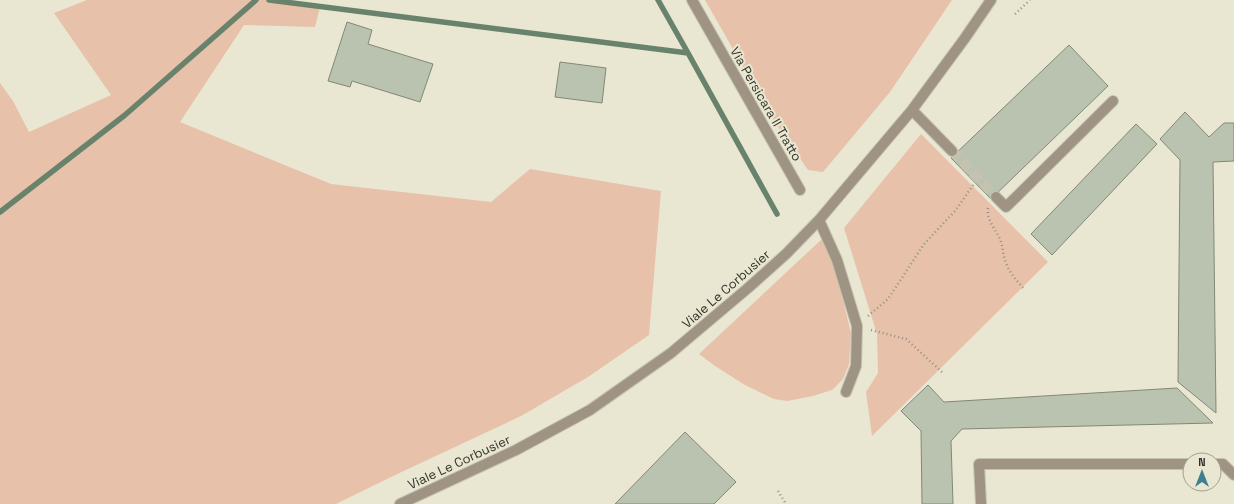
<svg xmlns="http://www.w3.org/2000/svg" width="1234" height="504" viewBox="0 0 1234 504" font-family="'Space Grotesk',sans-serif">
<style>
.green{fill:#e7c1a9}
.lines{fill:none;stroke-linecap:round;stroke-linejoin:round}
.stream{stroke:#69826b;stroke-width:5.5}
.building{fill:#bac3af;stroke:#818976}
.minor-tunnel{stroke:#c5c3b0;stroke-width:10;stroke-dasharray:10 5;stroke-linecap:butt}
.minor-casing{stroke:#c5c3b0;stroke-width:12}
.path{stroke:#949284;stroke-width:2.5;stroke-dasharray:1 3;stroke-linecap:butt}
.minor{stroke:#9f9484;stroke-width:10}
.labels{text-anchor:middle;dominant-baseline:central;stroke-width:4;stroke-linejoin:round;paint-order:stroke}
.street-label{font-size:13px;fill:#33322a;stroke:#e9e7d2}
</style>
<rect width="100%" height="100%" fill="#e9e7d2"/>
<path class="green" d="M87,0H269L320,7L315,27L244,25L180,122L331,184L491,202L530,169L661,191L649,335L588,377L521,416L393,476L336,504H0V83L13,101L29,132L111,95L54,13Z
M705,0H952L890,92L823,172L808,170L774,121Z
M921,134L1048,262L872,436L866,392L878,373L877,334L844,228Z
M823,238L834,264L851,333L849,364L843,379L832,390L813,396L787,401L774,399L745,385L715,366L699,354Z"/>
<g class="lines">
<path class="stream" d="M269,0L688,53L658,0
M688,53L777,214
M0,212L125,115L256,0"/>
</g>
<path class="building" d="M347,22L372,30L368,44L433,64L420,102L352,81L350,87L328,81Z
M1069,45L1108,86L991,199L951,158Z
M560,62L606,68L602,103L555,97Z
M1185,112L1209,137L1224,123H1234V161L1213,162L1216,413L1178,382L1180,160L1160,139Z
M1136,124L1157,144L1052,255L1031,234Z
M928,385L944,402L1177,388L1213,423L962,429L951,441L953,504H922L921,431L901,411Z
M685,432L736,482L714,504H615Z"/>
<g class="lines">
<path class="minor-tunnel" d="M952,151L996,197"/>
<defs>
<path id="minor" d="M692,0L800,190
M912,110L952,151
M996,197L1006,207L1113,101
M819,220L837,260L857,326L856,366L846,392
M1214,464H1223L1234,475
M400,504L516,450L590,410L671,353L748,288L786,254L819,220L912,110L965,38L991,0
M981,504L979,464H1190"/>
</defs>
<use href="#minor" class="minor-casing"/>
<path class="path" d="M1015,14L1030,0
M988,208C986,221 997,230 1001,242C1003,248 1003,254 1005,260C1008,271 1016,280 1024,289
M868,316L888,299L924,244L955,211L974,184
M871,330L906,339L943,373
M778,491L786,504"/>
<use href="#minor" class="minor"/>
</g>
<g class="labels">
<g class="street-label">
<text transform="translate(766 104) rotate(60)">Via Persicara II Tratto</text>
<text transform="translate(726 289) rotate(-41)">Viale Le Corbusier</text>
<text transform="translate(459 462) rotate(-25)">Viale Le Corbusier</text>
</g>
</g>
<g transform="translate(1202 472)"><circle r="19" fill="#e9e7d2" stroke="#a09f8f"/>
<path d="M0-3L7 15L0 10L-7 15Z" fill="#3f7e93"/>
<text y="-6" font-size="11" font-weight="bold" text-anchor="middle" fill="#33322a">N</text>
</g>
</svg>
